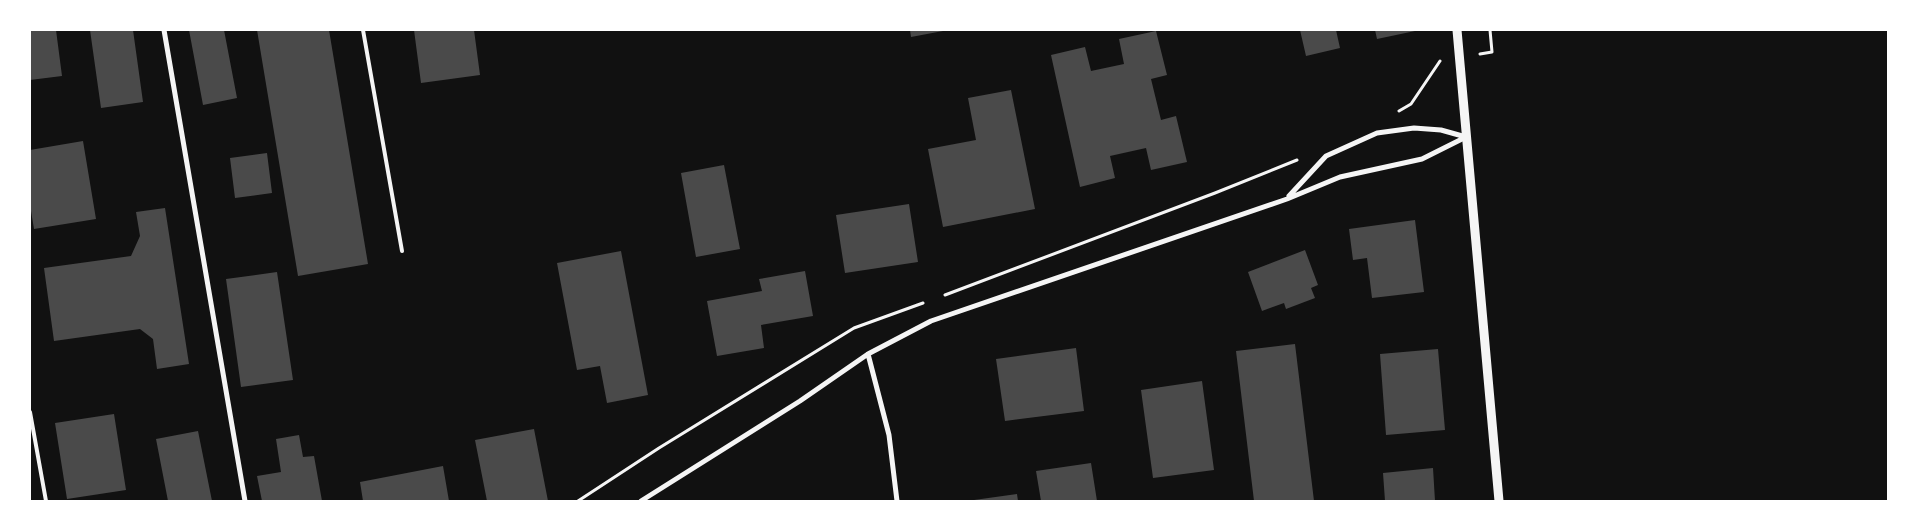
<svg xmlns="http://www.w3.org/2000/svg" width="1918" height="531" viewBox="0 0 1918 531" font-family="'Nunito Sans',sans-serif">
<style>
.building{fill:#4a4a4a}
.lines{fill:none;stroke-linecap:round;stroke-linejoin:round}
.path{stroke:#f5f5f5;stroke-width:3}
.service{stroke:#f5f5f5;stroke-width:4}
.minor{stroke:#f5f5f5;stroke-width:5}
.tertiary{stroke:#f5f5f5;stroke-width:9}
</style>
<rect width="100%" height="100%" fill="#111"/>
<path class="building" d="M30,30H56L62,76L30,80Z
M90,30H133L143,102L101,108Z
M189,30H224L237,98L203,105Z
M257,30H329L368,264L298,276Z
M414,30H474L480,75L421,83Z
M910,30H943V31L911,37Z
M1300,30H1336L1340,48L1306,56Z
M1375,30H1415V31L1377,39Z
M1156,31L1167,75L1151,79L1161,120L1176,116L1187,162L1151,170L1146,148L1110,156L1115,178L1080,187L1051,55L1085,47L1091,71L1124,64L1119,39Z
M1011,90L1035,209L943,227L928,149L976,140L968,98Z
M83,141L96,219L34,229L30,205V150Z
M267,153L272,193L235,198L230,158Z
M724,165L740,249L696,257L681,173Z
M909,204L918,262L845,273L836,215Z
M165,208L189,364L157,369L153,339L140,329L54,341L44,268L131,256L140,236L136,212Z
M1415,220L1424,292L1372,298L1367,258L1353,260L1349,229Z
M1305,250L1318,285L1311,288L1315,298L1286,309L1284,303L1262,311L1248,272Z
M621,251L648,395L607,403L600,366L577,370L557,263Z
M805,271L813,316L761,325L764,348L717,356L707,301L762,291L759,279Z
M277,272L293,380L241,387L226,279Z
M1295,344L1314,501H1254L1236,351Z
M1076,348L1084,411L1005,421L996,359Z
M1438,349L1445,430L1386,435L1380,354Z
M1202,381L1214,470L1153,478L1141,390Z
M114,414L126,490L67,499L55,423Z
M534,429L548,501H487L475,440Z
M198,431L212,501H168L156,439Z
M299,435L303,457L314,456L322,501H262L257,476L281,472L276,439Z
M1091,463L1097,501H1041L1036,471Z
M443,466L449,501H363L360,482Z
M1433,468L1435,501H1385L1383,473Z
M1017,494L1018,501H974V500Z"/>
<g class="lines">
<path class="path" d="M1480,54L1492,52L1490,30
M1399,111L1411,104L1440,61
M945,295L1215,193L1297,160
M578,501L659,448L854,328L923,303"/>
<path class="service" d="M363,30L402,251
M30,412L46,501"/>
<path class="minor" d="M164,30L245,501
M1289,196L1326,156L1377,133L1414,128L1441,130L1466,137
M868,354L889,435L897,501
M641,501L800,401L868,354L931,321L1287,199L1340,177L1422,159L1466,137"/>
<path class="tertiary" d="M1457,30L1499,501"/>
</g>
<rect width="1918" height="531" fill="none" stroke="#ffffff" stroke-width="62"/>
</svg>
